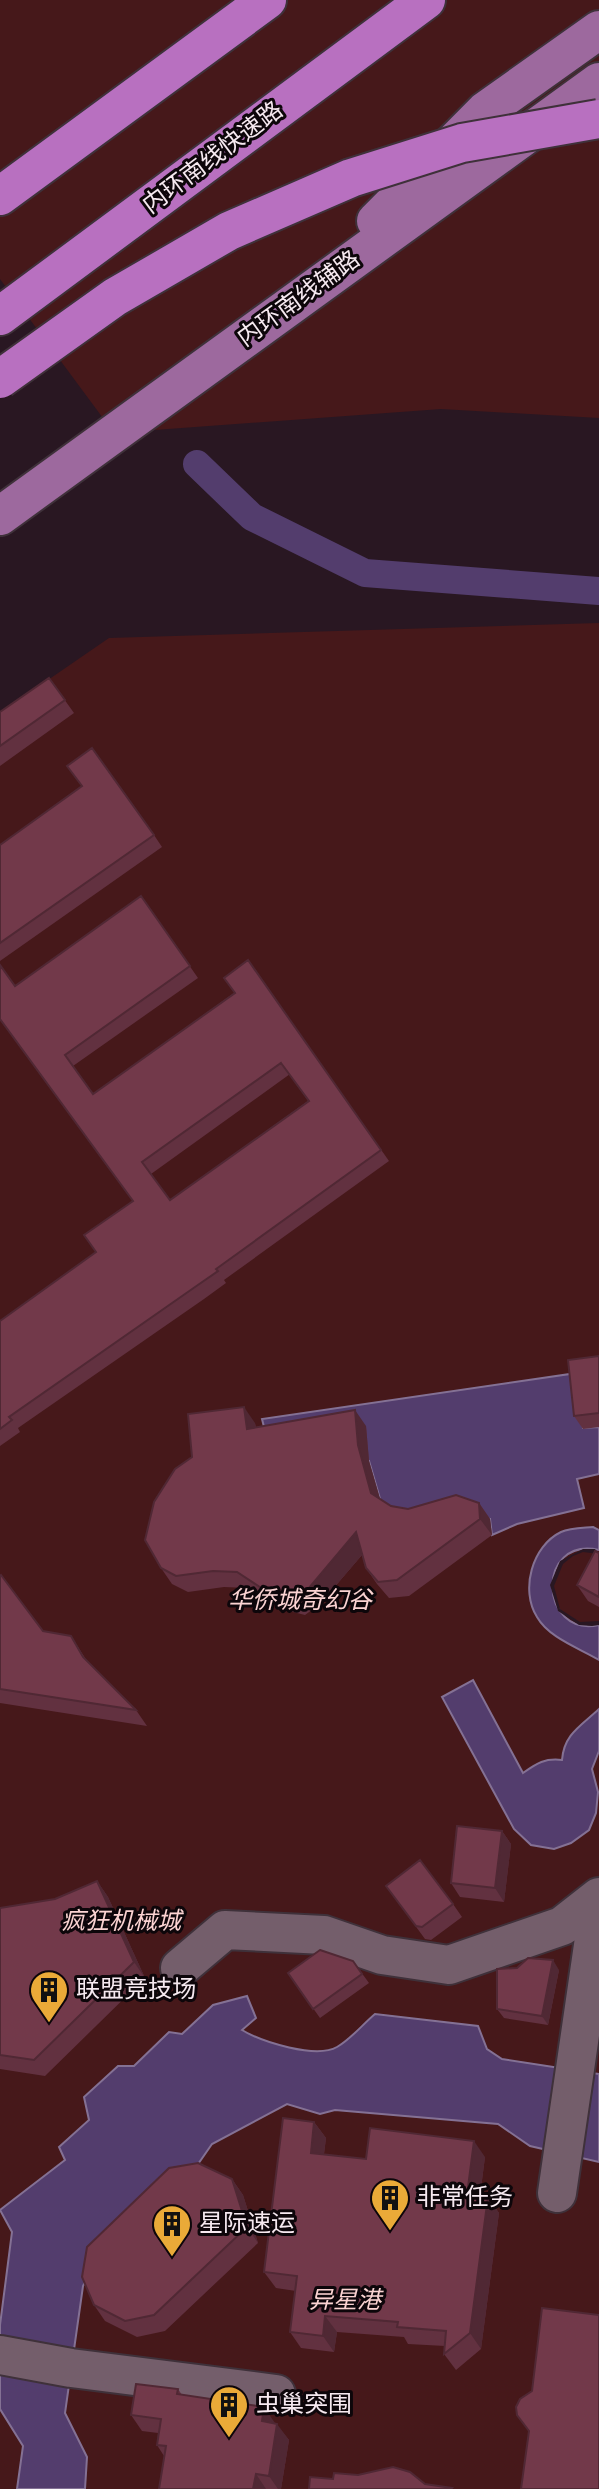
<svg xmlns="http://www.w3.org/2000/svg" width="599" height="2489" viewBox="0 0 599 2489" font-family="Spectral,'Noto Sans SC',serif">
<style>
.green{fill:#46181a}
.water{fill:#533d6d;stroke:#847194;stroke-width:2}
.pier{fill:#291722}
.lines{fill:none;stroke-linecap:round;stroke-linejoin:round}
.canal{stroke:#533d6d;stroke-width:28}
.minor-casing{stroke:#3f313a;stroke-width:42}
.major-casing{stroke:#3f313a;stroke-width:42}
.highway-casing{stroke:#3f313a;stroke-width:42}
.minor{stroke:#745e6b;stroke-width:38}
.major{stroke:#9d699e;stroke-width:38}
.highway{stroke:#b870c0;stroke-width:38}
.highway-bridge-casing{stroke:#3f313a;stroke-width:42;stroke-linecap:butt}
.highway-bridge{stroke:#b870c0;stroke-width:38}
.wall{fill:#623140;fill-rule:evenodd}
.shaded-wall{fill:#502834}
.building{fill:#72394a;stroke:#502834;stroke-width:2;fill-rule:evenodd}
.labels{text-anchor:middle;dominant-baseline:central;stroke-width:6;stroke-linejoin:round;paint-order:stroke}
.street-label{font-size:24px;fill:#f6e9f0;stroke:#0d060a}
.park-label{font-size:24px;font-style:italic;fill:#fbd3d2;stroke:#0d060a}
.poi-label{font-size:24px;fill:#f6e9f0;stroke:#0d060a;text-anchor:start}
</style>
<rect width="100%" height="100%" fill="#291722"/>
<path class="green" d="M0,0H599V418L441,409L114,433L0,279Z
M599,623V2489H0V713L109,638Z"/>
<path class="water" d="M577,1373L583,1428L599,1427V1474L577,1479L584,1508L517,1524L492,1535L490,1519L383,1509L369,1461L268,1443L262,1419Z
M593,1527L599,1530V1550C535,1536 539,1638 599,1625V1660C579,1648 549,1638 537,1617C520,1590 532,1546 561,1532C570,1528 583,1528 593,1527Z
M473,1680L523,1773C537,1763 545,1758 562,1760C564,1734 581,1726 599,1709V1751L592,1769L598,1792L596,1813L589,1830L571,1843L554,1849L531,1845L514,1829L442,1697Z
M247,1996L256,2018L242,2030C262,2042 316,2059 337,2047C351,2039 363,2024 375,2014L478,2026L487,2049L502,2059L599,2074V2162L530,2146L498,2124L335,2110L320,2114L287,2104L212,2144L196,2167L118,2218L83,2286L65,2413L87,2457L85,2489H17L23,2446L0,2409V2325L12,2232L0,2210L65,2160L59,2147L89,2120L84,2097L118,2066H134L169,2032L182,2034L213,2005Z"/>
<path class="pier" d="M583,1549H595L599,1554L583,1552L573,1556L563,1564L554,1586L560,1609L580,1622L599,1621V1625L592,1626L579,1625L558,1611L550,1585L560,1561Z"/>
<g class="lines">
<path class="canal" d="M197,464L252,517L365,573L599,591"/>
<defs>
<path id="minor" d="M180,1968L225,1930L324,1935L382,1955L449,1965L562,1926L599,1897
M557,2193L599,1904
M0,2355L71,2368L276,2394"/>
<path id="major" d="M376,221L485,111L599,30
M0,516L599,82"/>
<path id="highway" d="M0,196L267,0
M0,316L426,0"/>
</defs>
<use href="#minor" class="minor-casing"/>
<use href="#major" class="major-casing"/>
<use href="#highway" class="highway-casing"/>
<use href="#minor" class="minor"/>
<use href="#major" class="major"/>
<use href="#highway" class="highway"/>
<defs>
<path id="highway-bridge" d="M0,379L115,297L229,231L351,178L462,143L599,119"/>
</defs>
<use href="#highway-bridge" class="highway-bridge-casing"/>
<use href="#highway-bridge" class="highway-bridge"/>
</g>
<path class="wall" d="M49,678L74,713L0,766V712Z
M154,835L162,847L0,961V845Z
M141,896L198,978L73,1066L93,1094L234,993L248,960L389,1161L224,1280L226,1283L204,1299L18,1428L20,1432L0,1446V1321L96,1252L133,1201L15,986ZM290,1074L308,1101L170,1200L151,1174Z
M599,1356V1427L583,1429L574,1416Z
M255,1423L256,1428L366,1426L369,1461L380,1499L391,1506L408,1509L479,1503L490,1519L492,1535L409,1596L389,1598L377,1584L366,1568L362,1555L320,1604L305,1615L281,1609L248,1588L224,1587L188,1592L172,1584L161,1568Z
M599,1553V1607L588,1601L577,1585Z
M0,1576L43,1631L71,1636L87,1661L136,1710L147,1726L0,1703Z
M502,1831L511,1844L504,1902L460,1897L451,1883Z
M97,1881L108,1897L145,1978L45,2076L0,2069V1908L55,1899Z
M386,1886L453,1904L462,1917L431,1940L425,1939Z
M353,1961L369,1983L320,2018L288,1973Z
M559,1970L548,2025L504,2018L497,2009Z
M314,2122L326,2138L324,2154L366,2159L485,2157L480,2196L488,2197L499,2213L481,2349L456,2370L444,2354L445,2346L408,2344L404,2337L337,2332L334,2352L301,2348L290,2332L296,2291L276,2288L264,2272Z
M232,2179L243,2195L258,2243L165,2331L137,2337L105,2321L94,2305Z
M178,2389L182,2395L275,2423L289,2440L281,2489H159L164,2456L157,2445L158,2433L142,2431L131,2415Z"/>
<path class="shaded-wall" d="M244,1407L255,1423L258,1445L247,1429Z
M355,1410L366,1426L369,1461L383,1509L371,1493L358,1445Z
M479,1503L490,1519L492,1535L480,1519Z
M356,1532L368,1548L320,1604L309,1588Z
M502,1831L511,1844L504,1902L495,1888Z
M97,1881L108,1897L145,1978L134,1962Z
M553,1960L559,1970L548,2025L542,2016Z
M314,2122L326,2138L322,2169L311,2153Z
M474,2141L485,2157L478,2211L467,2195Z
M232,2179L243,2195L258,2243L247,2227Z
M488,2197L499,2213L481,2349L470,2333Z
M325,2316L337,2332L334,2352L323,2336Z
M264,2407L275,2423L262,2421Z
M277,2424L289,2440L281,2489H278L269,2476Z
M256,2474L266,2489H253Z"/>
<path class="building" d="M49,678L65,700L0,746V712Z
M92,748L154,835L0,943V845L82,786L67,766Z
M141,896L190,966L65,1055L93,1094L235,993L224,978L248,960L381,1150L216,1269L218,1271L195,1287L9,1417L12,1420L0,1429V1321L96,1252L84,1235L133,1201L0,1019V965L15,986ZM281,1063L309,1101L170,1200L142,1162Z
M599,1356V1413L574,1416L568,1360Z
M244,1407L247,1429L355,1410L358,1445L371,1493L391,1506L408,1509L456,1495L479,1503L480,1519L397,1580L378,1582L366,1568L356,1532L309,1588L294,1598L269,1593L237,1572L213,1571L176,1576L161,1568L145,1540L154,1502L175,1469L192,1457L188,1414Z
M595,1551L599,1553V1597L577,1585Z
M1,1575L43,1631L71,1636L83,1657L136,1710L0,1689V1576Z
M457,1826L502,1831L495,1888L451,1883Z
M420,1860L453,1904L422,1927L416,1926L386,1886Z
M97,1881L134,1962L34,2060L0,2055V1908L55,1899Z
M320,1950L353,1961L362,1974L313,2009L288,1973Z
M528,1958L553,1960L542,2016L497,2009V1969L517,1968Z
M283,2118L314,2122L311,2153L366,2159L370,2128L474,2141L467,2195L488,2197L470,2333L444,2354L446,2331L397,2327L398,2322L325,2316L323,2336L290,2332L297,2276L264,2272Z
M198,2163L232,2179L247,2227L154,2315L125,2321L94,2305L82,2277L87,2247L169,2168Z
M542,2308L599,2315V2489H521L529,2431L517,2415L516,2407L520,2399L532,2391Z
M136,2384L178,2389L177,2394L264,2407L262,2421L277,2424L269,2476L256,2474L253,2489H159L166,2446L157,2445L161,2419L131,2415Z
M393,2467L410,2472L425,2484L452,2488L451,2489H309L310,2477L333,2479L334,2473L358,2475Z"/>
<defs>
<symbol id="building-pin" viewBox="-11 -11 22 30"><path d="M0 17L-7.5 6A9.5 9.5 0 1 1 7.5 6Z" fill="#eaaa38" stroke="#0d060a"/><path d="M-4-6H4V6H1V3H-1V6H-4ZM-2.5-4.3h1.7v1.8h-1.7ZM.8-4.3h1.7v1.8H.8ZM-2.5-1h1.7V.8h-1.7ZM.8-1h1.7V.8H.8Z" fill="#111"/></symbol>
</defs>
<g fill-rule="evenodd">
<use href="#building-pin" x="27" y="1968" width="44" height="60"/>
<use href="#building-pin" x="368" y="2176" width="44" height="60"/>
<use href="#building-pin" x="150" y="2202" width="44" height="60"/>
<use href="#building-pin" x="207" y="2383" width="44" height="60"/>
</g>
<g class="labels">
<g class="street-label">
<text transform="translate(213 158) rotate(-37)">内环南线快速路</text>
<text transform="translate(299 299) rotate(-36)">内环南线辅路</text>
</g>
<g class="park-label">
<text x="300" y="1601">华侨城奇幻谷</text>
<text x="121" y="1922">疯狂机械城</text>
<text x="345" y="2301">异星港</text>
</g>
<g class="poi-label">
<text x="76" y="1990">联盟竞技场</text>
<text x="417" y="2198">非常任务</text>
<text x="199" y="2224">星际速运</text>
<text x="256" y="2405">虫巢突围</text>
</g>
</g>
</svg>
